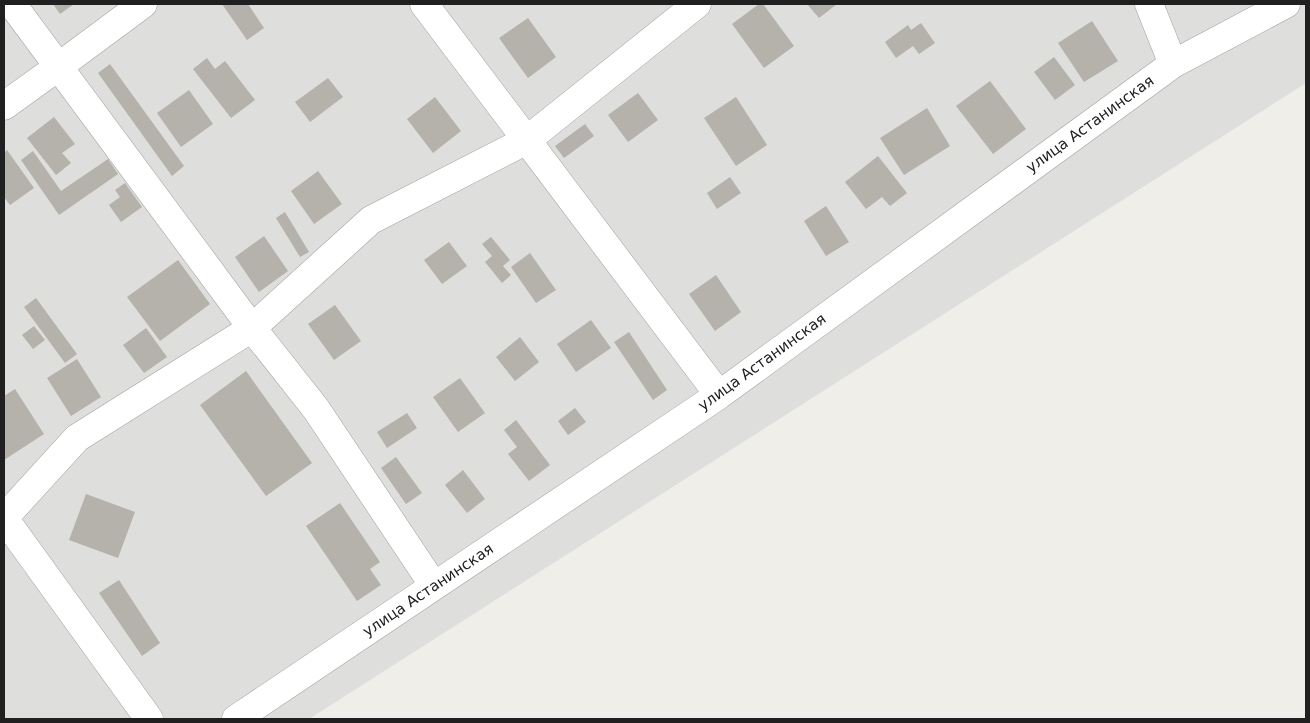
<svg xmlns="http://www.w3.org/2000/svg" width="1310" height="723" viewBox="0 0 1310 723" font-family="'DejaVu Sans',sans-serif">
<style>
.residential{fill:#dededd}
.building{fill:#b5b1ab}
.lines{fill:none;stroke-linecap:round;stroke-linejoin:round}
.minor-casing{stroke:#a1a1a1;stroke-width:29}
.minor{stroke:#fff;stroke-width:28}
.labels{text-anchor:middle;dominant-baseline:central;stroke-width:5;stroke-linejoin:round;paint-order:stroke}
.street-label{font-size:15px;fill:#202020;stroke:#fff}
</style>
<rect width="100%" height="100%" fill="#f0eee8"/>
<path class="residential" d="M4,4H1306V83L309,719H4Z"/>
<path class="building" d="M53,4H74L60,14Z
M222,4H248L264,28L247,40Z
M759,4H763L794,46L764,68L732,24Z
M807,4H837L819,18Z
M528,18L556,57L528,78L499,38Z
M1092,21L1118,61L1084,82L1058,43Z
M921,23L935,43L919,54L913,46L896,58L885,42L908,25L911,30Z
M1054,57L1075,85L1055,100L1034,72Z
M207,58L215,69L225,61L255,100L231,118L193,69Z
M110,64L184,166L172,176L98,73Z
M328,78L343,97L310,122L295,102Z
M990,81L1026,129L993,154L956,106Z
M189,90L213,124L181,147L157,113Z
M638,93L658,120L628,142L608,115Z
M435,97L461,131L433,153L407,119Z
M736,97L767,145L736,166L704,118Z
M927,108L950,146L904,175L880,138Z
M54,117L75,144L62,153L71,163L56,175L27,138Z
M585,124L594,136L564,158L555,146Z
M7,150L34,188L10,205L4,197V153Z
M33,151L61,191L108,159L118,174L59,215L21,160Z
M878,156L907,193L890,206L882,197L866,209L845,182Z
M318,171L342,204L314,224L291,191Z
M730,177L741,193L717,209L707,193Z
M125,183L142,207L121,222L109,205L120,197L115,190Z
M826,206L849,242L826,256L804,221Z
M285,212L309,252L300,257L276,218Z
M264,236L288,271L259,292L235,257Z
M491,237L510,260L503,266L511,275L502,283L485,262L492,256L482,244Z
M449,242L467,266L442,284L424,260Z
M530,253L556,290L536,303L511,267Z
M178,260L210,304L160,341L127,297Z
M716,275L741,312L715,331L689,294Z
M36,298L77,354L65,363L24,307Z
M335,305L361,341L334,360L308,324Z
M591,320L611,348L576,372L557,344Z
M34,326L45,340L33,349L22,335Z
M146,328L167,357L144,373L123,345Z
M629,332L667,390L653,400L614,342Z
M520,337L539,362L515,381L496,357Z
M77,359L101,397L71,416L47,378Z
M246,371L312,463L266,496L200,405Z
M460,378L485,413L458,432L433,397Z
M15,389L44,434L4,460V396Z
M575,408L586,422L568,435L558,421Z
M407,413L417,428L387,448L377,432Z
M516,420L550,465L529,481L508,454L517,447L504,430Z
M396,457L422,493L406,504L381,468Z
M463,470L485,499L467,513L445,485Z
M86,494L135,512L118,558L69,540Z
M340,503L380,562L370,569L381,585L357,601L306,526Z
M119,580L160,643L142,656L99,593Z"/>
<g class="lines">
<defs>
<path id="minor" d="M12,4L252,328L316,409L434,586
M424,4L719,395
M1149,4L1173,64
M4,106L58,67L143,4
M4,518L77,438L252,328L371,220L527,140L697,4
M4,518L149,719
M236,719L719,395L1173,64L1286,4"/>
</defs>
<use href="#minor" class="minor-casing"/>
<use href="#minor" class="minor"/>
</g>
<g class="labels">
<g class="street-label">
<text transform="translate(1090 124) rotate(-36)">улица Астанинская</text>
<text transform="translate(762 362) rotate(-36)">улица Астанинская</text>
<text transform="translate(428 590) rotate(-34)">улица Астанинская</text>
</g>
</g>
<rect width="1310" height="723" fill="none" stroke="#202020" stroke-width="10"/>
</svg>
